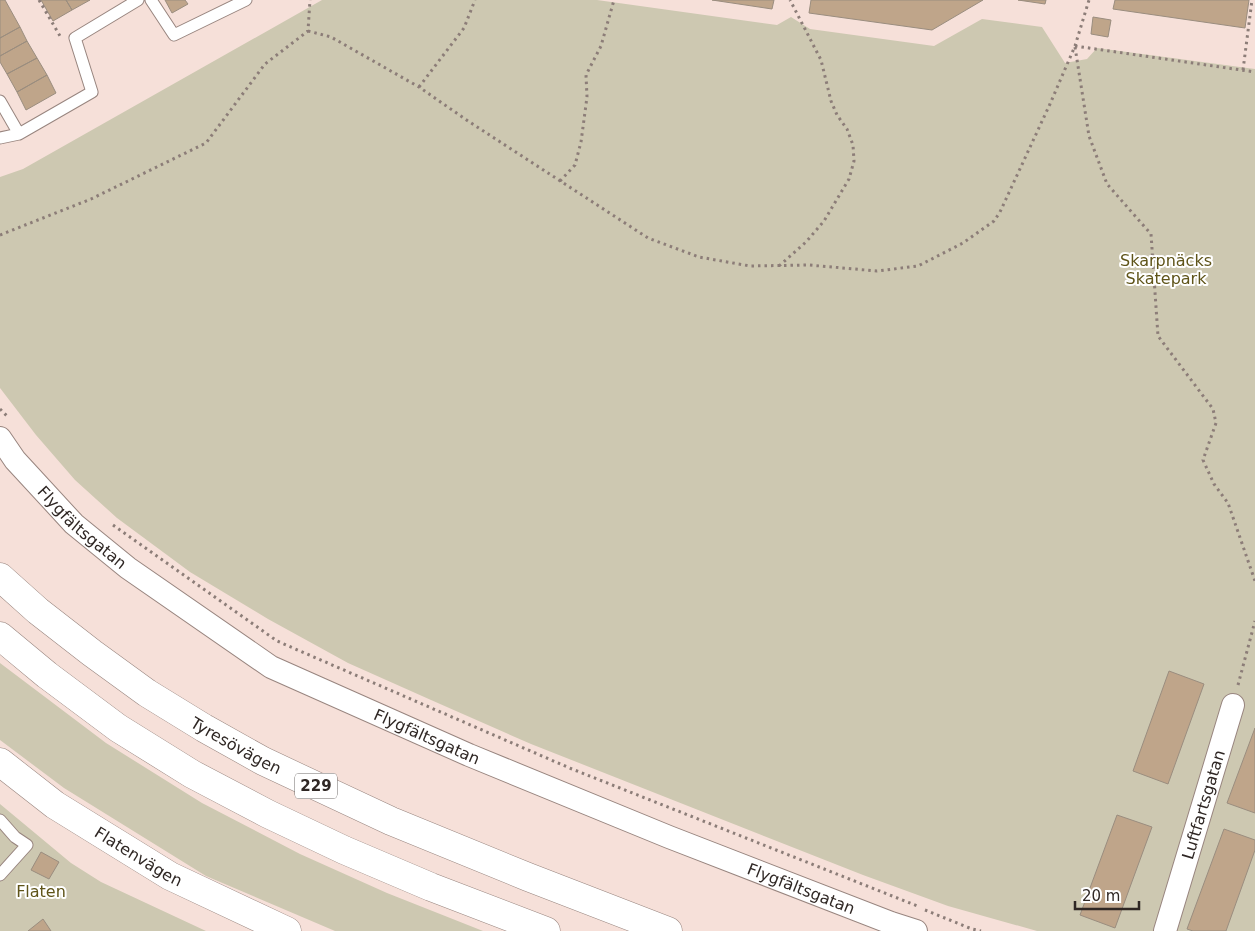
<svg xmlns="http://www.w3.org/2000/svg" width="1255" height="931" viewBox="0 0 1255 931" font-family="'DejaVu Sans',sans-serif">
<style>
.green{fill:#cdc8b1}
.building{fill:#bfa58a;stroke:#9a8d7f}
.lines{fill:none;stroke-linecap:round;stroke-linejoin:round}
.lane-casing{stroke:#98857f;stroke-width:13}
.street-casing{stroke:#98857f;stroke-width:24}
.secondary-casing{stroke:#98857f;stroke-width:29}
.highway-casing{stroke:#98857f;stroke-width:29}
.path{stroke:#8c7d78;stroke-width:3;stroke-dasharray:2.5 4;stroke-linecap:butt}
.lane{stroke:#fff;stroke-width:11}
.street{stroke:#fff;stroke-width:22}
.secondary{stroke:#fff;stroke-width:28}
.highway{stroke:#fff;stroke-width:28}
.labels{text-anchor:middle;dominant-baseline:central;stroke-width:4;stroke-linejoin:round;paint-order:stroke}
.shield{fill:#fff;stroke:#6d6866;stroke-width:1}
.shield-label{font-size:15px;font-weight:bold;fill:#2f2724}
.park-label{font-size:16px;fill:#5f5419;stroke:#fff}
.street-label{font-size:16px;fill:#2f2724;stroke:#fff}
</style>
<rect width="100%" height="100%" fill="#f6e0d9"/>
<path class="green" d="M322,0H597L777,25L791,17L810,29L934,46L982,19L1042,27L1065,63L1087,59L1097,48L1255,69V931H1037L948,906L863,875L531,744L431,700L348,663L268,619L190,572L117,518L75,480L36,435L0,388V177L23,169Z
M0,663L106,743L202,803L300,854L387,893L483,931H335L206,876L64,788L0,740Z
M0,804L71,863L101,882L206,931H0Z"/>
<path class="building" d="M0,0H5L20,27L0,38Z
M41,0H66L72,10L53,21Z
M66,0H90L72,10Z
M165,0H185L188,4L172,13Z
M712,0H774L772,9Z
M811,0H983L932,30L809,13Z
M1018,0H1046L1045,4Z
M1115,0H1249L1245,28L1113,9Z
M1093,17L1111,20L1108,37L1091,34Z
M20,27L27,41L0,56V38Z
M27,41L37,58L7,74L0,62V56Z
M37,58L47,75L17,92L7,74Z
M47,75L56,93L26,110L17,92Z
M1169,671L1204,684L1168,784L1133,771Z
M1255,728V813L1227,803Z
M1117,815L1152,827L1115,928L1080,915Z
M1224,829L1255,840V850L1226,931H1193L1187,929Z
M41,852L59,862L49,879L31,870Z
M43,919L51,931H28Z"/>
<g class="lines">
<defs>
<path id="lane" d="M151,0L174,35L246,0
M0,101L19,134L0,138
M19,134L92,92L75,38L138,0
M0,820L15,837L27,845L0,875"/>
<g id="street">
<path id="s1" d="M0,438L15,460L74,524L128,568L271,667L469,755L669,837L891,923L916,931"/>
<path id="s2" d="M1165,931L1233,705"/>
</g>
<g id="secondary">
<path id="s3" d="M0,762L55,805L170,876L287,931"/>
</g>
<g id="highway">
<path id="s4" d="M0,577L38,611L92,653L147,693L204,728L263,761L391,821L528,877L668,931"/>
<path d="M0,636L47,675L118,728L192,774L268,814L344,850L431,887L546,931"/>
</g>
</defs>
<use href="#lane" class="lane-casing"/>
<use href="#street" class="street-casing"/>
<use href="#secondary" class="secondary-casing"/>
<use href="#highway" class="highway-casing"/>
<path class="path" d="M39,0L60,36
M308,31L331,37L419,87L468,121L648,238L699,257L750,266L809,265L877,271L918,266L963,243L994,221L1000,212L1050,104L1075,46L1089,0
M1075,46L1255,72
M1075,47L1089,136L1107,184L1151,234L1158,336L1213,409L1216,423L1203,460L1214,484L1228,503L1255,581
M1243,70L1252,0
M419,87L464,28L475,0
M560,181L575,165L581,142L587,97L586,75L601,46L614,0
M0,235L91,199L206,143L265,64L308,31L310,0
M779,266L806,242L824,221L849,179L854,161L853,145L847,129L837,115L831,101L821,60L790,0
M0,409L8,417
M113,525L277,641L572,769L920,907
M1238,685L1255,621
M925,910L972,929L981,931"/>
<use href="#lane" class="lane"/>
<use href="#street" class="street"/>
<use href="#secondary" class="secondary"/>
<use href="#highway" class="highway"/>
</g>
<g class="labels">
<rect class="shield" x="295" y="773.5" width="42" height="25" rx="4"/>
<g class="shield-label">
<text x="316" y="786">229</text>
</g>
<g class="park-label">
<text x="1166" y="260">Skarpnäcks<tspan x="1166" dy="18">Skatepark</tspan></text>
<text x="41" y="891">Flaten</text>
</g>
<g class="street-label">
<text stroke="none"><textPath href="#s1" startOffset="122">Flygfältsgatan</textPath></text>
<text stroke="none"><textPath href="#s1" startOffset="528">Flygfältsgatan</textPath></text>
<text stroke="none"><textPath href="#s4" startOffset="291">Tyresövägen</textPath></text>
<text stroke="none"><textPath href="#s2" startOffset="132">Luftfartsgatan</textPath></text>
<text stroke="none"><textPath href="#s3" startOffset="168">Flatenvägen</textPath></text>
<text stroke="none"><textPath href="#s1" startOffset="932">Flygfältsgatan</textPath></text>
</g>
</g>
<path d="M1075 901v8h64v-8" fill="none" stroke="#2f2724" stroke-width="2.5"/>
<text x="1082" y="901" font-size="15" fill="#2f2724" stroke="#ffffff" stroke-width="4" paint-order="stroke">20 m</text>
</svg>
